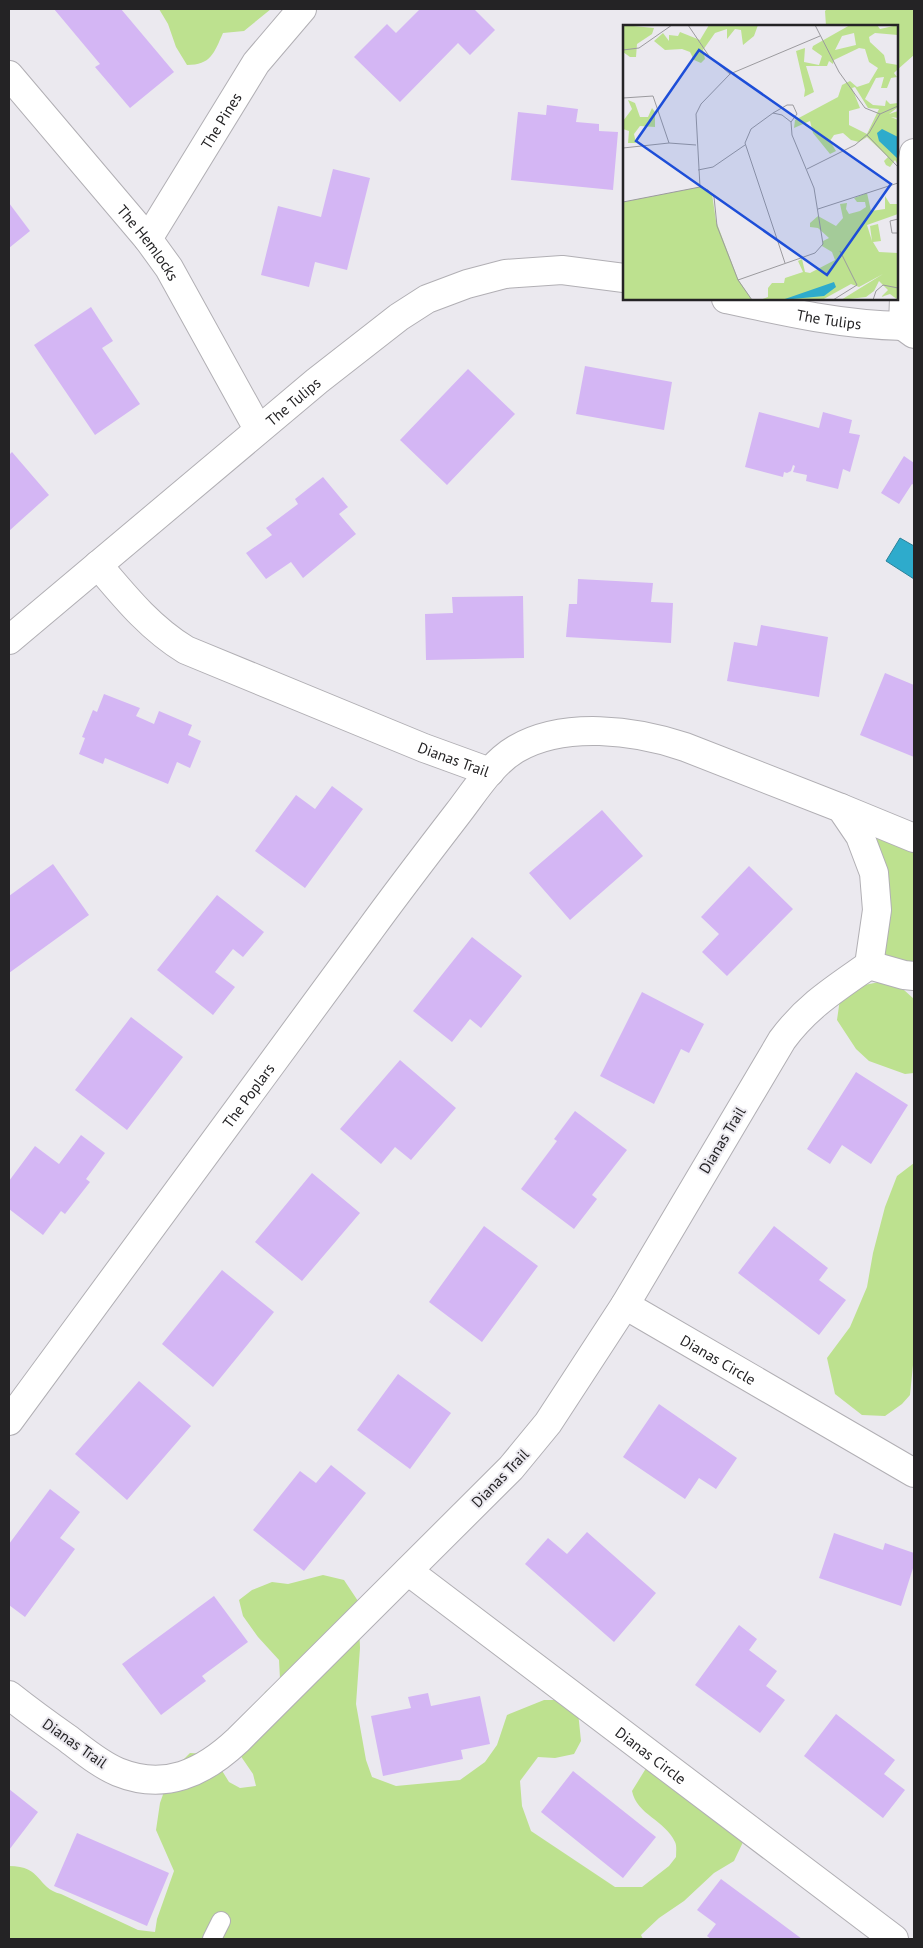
<svg xmlns="http://www.w3.org/2000/svg" width="923" height="1948" viewBox="0 0 923 1948" font-family="'PT Sans',sans-serif">
<style>
.green{fill:#bde18f}
.water{fill:#2eabcc;stroke:#2b829a}
.building{fill:#d4b6f4}
.lines{fill:none;stroke-linecap:round;stroke-linejoin:round}
.service-casing{stroke:#b1afb4;stroke-width:20}
.minor-casing{stroke:#b1afb4;stroke-width:30}
.service{stroke:#fff;stroke-width:18}
.minor{stroke:#fff;stroke-width:28}
.labels{text-anchor:middle;dominant-baseline:central;stroke-width:4;stroke-linejoin:round;paint-order:stroke}
.street-label{font-size:15px;fill:#242325;stroke:#ebe9ef}
.inset-road{fill:none;stroke:#9b9a9e;stroke-width:1}
.view{fill:#1d4ed8;fill-opacity:0.15;stroke:#1d4ed8;stroke-width:2.5}
.inset-edge{fill:none;stroke:#242325;stroke-width:2.5}
</style>
<rect width="100%" height="100%" fill="#ebe9ef"/>
<path class="green" d="M159,9H271L244,31L223,33C214,53 211,65 187,65L176,47L168,24Z
M827,9H914V55L897,70V26H826L825,11Z
M860,836L914,838V976L869,965Z
M879,982L904,990L914,999V1073L905,1074L869,1061L856,1049L837,1020L840,999L855,987Z
M914,1163V1355L910,1395L902,1404L885,1416L862,1415L835,1394L827,1358L850,1327L867,1287L873,1253L885,1207L897,1176Z
M323,1575L344,1580L358,1601L360,1648L356,1704L366,1760L372,1777L396,1786L460,1780L485,1762L497,1745L507,1715L544,1700H565L578,1712L581,1741L574,1754L555,1758L538,1757L520,1781L522,1806L531,1831L615,1887H642L669,1866L676,1857C676,1852 677,1846 675,1842C665,1820 637,1815 632,1791L648,1765L744,1840L734,1861L714,1873L684,1901L659,1918L641,1935L643,1939H9V1866C43,1866 36,1888 61,1894L138,1930L155,1932L157,1919L174,1871L156,1830L160,1803L171,1772L190,1753L206,1754L221,1769L229,1782L240,1788L256,1786L253,1774L240,1755L265,1692L280,1679L279,1660L258,1637L243,1616L239,1600L252,1590L272,1582L288,1584Z"/>
<path class="water" d="M900,538L914,546V579L886,561Z"/>
<path class="building" d="M54,9H121L174,72L130,108L95,67L100,64Z
M420,9H474L495,30L470,55L458,43L400,102L354,57L387,24L396,33Z
M547,105L578,109L576,122L599,124V131L618,132L613,190L511,180L518,112L546,115Z
M333,169L370,178L347,270L315,262L309,287L261,275L278,206L321,217Z
M9,203L30,231L9,248Z
M91,307L113,341L102,348L140,404L95,435L34,345Z
M585,366L672,382L664,430L576,414Z
M468,369L515,414L447,485L400,440Z
M759,412L819,428L823,412L852,420L849,433L860,435L850,472L843,469L838,489L806,481L807,475L793,472L795,466L793,465L791,471L787,473L784,472L783,477L745,467Z
M12,452L49,495L9,531V455Z
M904,456L914,463V485L912,484L899,504L881,493Z
M323,477L348,507L339,514L356,534L303,578L291,562L266,579L246,553L272,535L266,528L298,504L295,499Z
M578,579L653,583L651,602L673,603L671,643L566,637L569,604H577Z
M523,596L524,658L426,660L425,614L453,613L452,597Z
M761,625L828,637L819,697L727,681L734,642L757,646Z
M885,673L914,685V757L860,735Z
M104,694L140,708L136,716L154,724L159,711L192,725L188,735L201,741L190,768L177,762L168,784L105,758L103,764L79,754L85,738L82,737L93,710L97,712Z
M332,786L363,809L305,888L255,851L296,795L315,809Z
M602,810L643,856L570,920L529,873Z
M53,864L89,915L9,973V896Z
M749,866L793,909L727,976L702,952L719,934L701,917Z
M217,895L264,932L243,957L233,949L215,972L235,987L213,1015L157,970Z
M472,937L522,976L481,1028L470,1019L452,1042L413,1011Z
M642,992L704,1024L689,1053L681,1049L654,1104L600,1076Z
M131,1017L183,1057L127,1130L75,1090Z
M400,1060L456,1108L411,1160L395,1147L381,1164L340,1129Z
M856,1072L908,1105L871,1164L842,1145L830,1164L807,1149Z
M575,1111L627,1150L592,1195L597,1199L574,1229L521,1189L557,1141L554,1139Z
M81,1135L105,1153L86,1179L90,1182L65,1214L61,1211L43,1235L9,1209V1181L35,1146L59,1164Z
M312,1173L360,1213L302,1281L255,1242Z
M484,1226L538,1266L482,1342L429,1302Z
M774,1226L828,1268L819,1280L846,1300L819,1335L738,1273Z
M222,1270L274,1312L213,1387L162,1344Z
M398,1374L451,1413L410,1469L357,1430Z
M139,1381L191,1426L127,1500L75,1454Z
M659,1404L737,1458L716,1489L699,1478L685,1499L623,1457Z
M331,1465L366,1493L304,1571L253,1530L300,1471L316,1483Z
M50,1489L80,1512L60,1538L75,1549L25,1617L9,1605V1544Z
M587,1532L656,1593L614,1642L525,1564L548,1538L567,1554Z
M834,1533L883,1550L885,1543L914,1553V1565L901,1606L819,1578Z
M214,1596L248,1642L202,1676L206,1681L161,1715L122,1664Z
M739,1625L757,1639L749,1650L777,1671L766,1686L785,1700L760,1733L695,1685Z
M428,1693L431,1706L480,1696L490,1744L461,1750L463,1759L383,1776L371,1716L411,1708L408,1697Z
M836,1714L895,1760L884,1774L905,1790L883,1818L804,1756Z
M573,1771L656,1837L623,1878L541,1812Z
M9,1789L38,1812L9,1850Z
M77,1833L169,1873L147,1926L54,1886Z
M721,1879L802,1939H711L707,1936L716,1924L697,1910Z"/>
<g class="lines">
<defs>
<path id="service" d="M212,1939L221,1921"/>
<g id="minor">
<path id="s1" d="M9,75L148,239L169,268L258,429"/>
<path d="M914,153L908,187L903,326L914,334"/>
<path id="s2" d="M148,239L256,63L302,9"/>
<path id="s3" d="M726,299C785,312 843,325 903,326"/>
<path id="s4" d="M98,565C125,597 150,628 186,650L424,748L490,772"/>
<path id="s5" d="M9,640L317,381L399,317L427,299L467,284L505,274L562,270L624,278"/>
<path d="M841,808L914,838"/>
<path d="M869,965L904,975L914,976"/>
<path id="s6" d="M625,1305L914,1473"/>
<path id="s7" d="M9,1421C129,1257 249,1094 369,931C398,891 428,852 458,813C475,791 492,763 516,749C564,721 635,730 685,747L841,808L860,836L874,873L877,910L869,965C835,989 807,1006 782,1040L625,1305L548,1423L511,1468L238,1740C203,1773 165,1791 118,1772C99,1764 83,1750 67,1738C47,1724 28,1710 9,1695"/>
<path id="s8" d="M408,1571L894,1939"/>
</g>
</defs>
<use href="#service" class="service-casing"/>
<use href="#minor" class="minor-casing"/>
<use href="#service" class="service"/>
<use href="#minor" class="minor"/>
</g>
<g class="labels">
<g class="street-label">
<text stroke="none"><textPath href="#s2" startOffset="139">The Pines</textPath></text>
<text stroke="none"><textPath href="#s1" startOffset="218">The Hemlocks</textPath></text>
<text stroke="none"><textPath href="#s3" startOffset="105">The Tulips</textPath></text>
<text stroke="none"><textPath href="#s5" startOffset="371">The Tulips</textPath></text>
<text stroke="none"><textPath href="#s4" startOffset="412">Dianas Trail</textPath></text>
<text stroke="none"><textPath href="#s7" startOffset="404">The Poplars</textPath></text>
<text transform="translate(722 1140) rotate(-59)">Dianas Trail</text>
<text stroke="none"><textPath href="#s6" startOffset="108">Dianas Circle</textPath></text>
<text transform="translate(500 1478) rotate(-46)">Dianas Trail</text>
<text transform="translate(75 1743) rotate(35)">Dianas Trail</text>
<text stroke="none"><textPath href="#s8" startOffset="305">Dianas Circle</textPath></text>
</g>
</g>
<g transform="translate(623 25)">
<rect width="275" height="275" fill="#ebe9ef"/>
<path d="M0,0L31,3L29,9L14,19L13,32H7L0,27ZM86,0H135L131,11L120,20L118,5L112,4L104,14V4L92,8L80,25L82,34L78,38L71,35L67,27L59,24L42,25L31,16L40,8L46,16V10L55,11L57,7L77,15ZM227,0H254L257,4L275,0V10L252,8L246,12L247,17L261,30L263,38L275,40V44L271,48L274,52L268,53L264,63H258L261,52L253,53L242,74L250,80L262,81L263,75L267,79L275,78V85L274,83L266,89L275,86V93L268,92L275,95V140L272,135L267,142L263,140L261,136L265,132L244,112L236,117L228,115L220,108L211,110L207,116L213,126L207,129L190,108L187,96L171,103L172,95L215,72L219,60L227,56L234,62L246,58L255,43L246,37L242,24L236,23L211,35L210,39L206,36L204,41H183L191,67L181,72L182,65L173,26L182,23L181,37L196,40L199,31L189,24L190,21ZM231,8L233,20L212,25L219,11ZM232,62L245,83L256,84L244,109L226,100V86L237,83L229,63ZM5,75L12,78L17,92H25L29,83L32,87V102L17,101L11,109L13,118H5L6,106L0,104V96L9,84ZM77,162L89,169L93,196L115,254L129,275H0V177ZM244,168L248,186L262,184V171L267,179H275V189L244,200L249,216L247,201L255,199L258,216L250,217L256,227L275,228V275L267,269L258,272L265,265L256,256L251,266L243,272L218,275L260,249L236,262L228,259L199,275H137L145,272V263L149,258H161L162,253L180,247L175,236L179,234L182,247L187,248L212,235L209,227L199,221L200,216L206,213L195,203L187,202V198L195,191L213,201L220,193L217,179L224,178L223,184L226,189L237,186L243,182L242,177H234L231,173Z" fill="#bde18f" fill-rule="evenodd"/>
<path d="M259,104L275,112V134L256,116L254,108ZM211,257L213,262L201,271L159,275Z" fill="#2eabcc"/>
<path class="inset-road" d="M65,0L86,31L107,49L197,11M192,0L216,47L242,83L257,89L275,81M0,25L16,23L49,0M0,73L30,71L46,118M150,88L164,80H170L174,89L168,97M244,110L275,142M0,123L46,118L73,120M184,144L232,120L246,108L257,89M75,145L90,142L122,120M77,162L73,89L78,79L107,49M0,177L77,162L85,165L91,172L94,201L115,255L129,275M195,184L275,158M275,194L267,196L269,208H275M115,255L192,228L200,219L191,163L169,110L168,97L159,90L150,88L128,104L122,118L162,238M210,275L234,260L217,226M250,275L253,266L260,260L275,263"/>
<path class="view" d="M76,25L268,159L204,250L13,116Z"/>
<rect width="275" height="275" class="inset-edge"/>
</g>
<rect width="923" height="1948" fill="none" stroke="#242325" stroke-width="20"/>
</svg>
